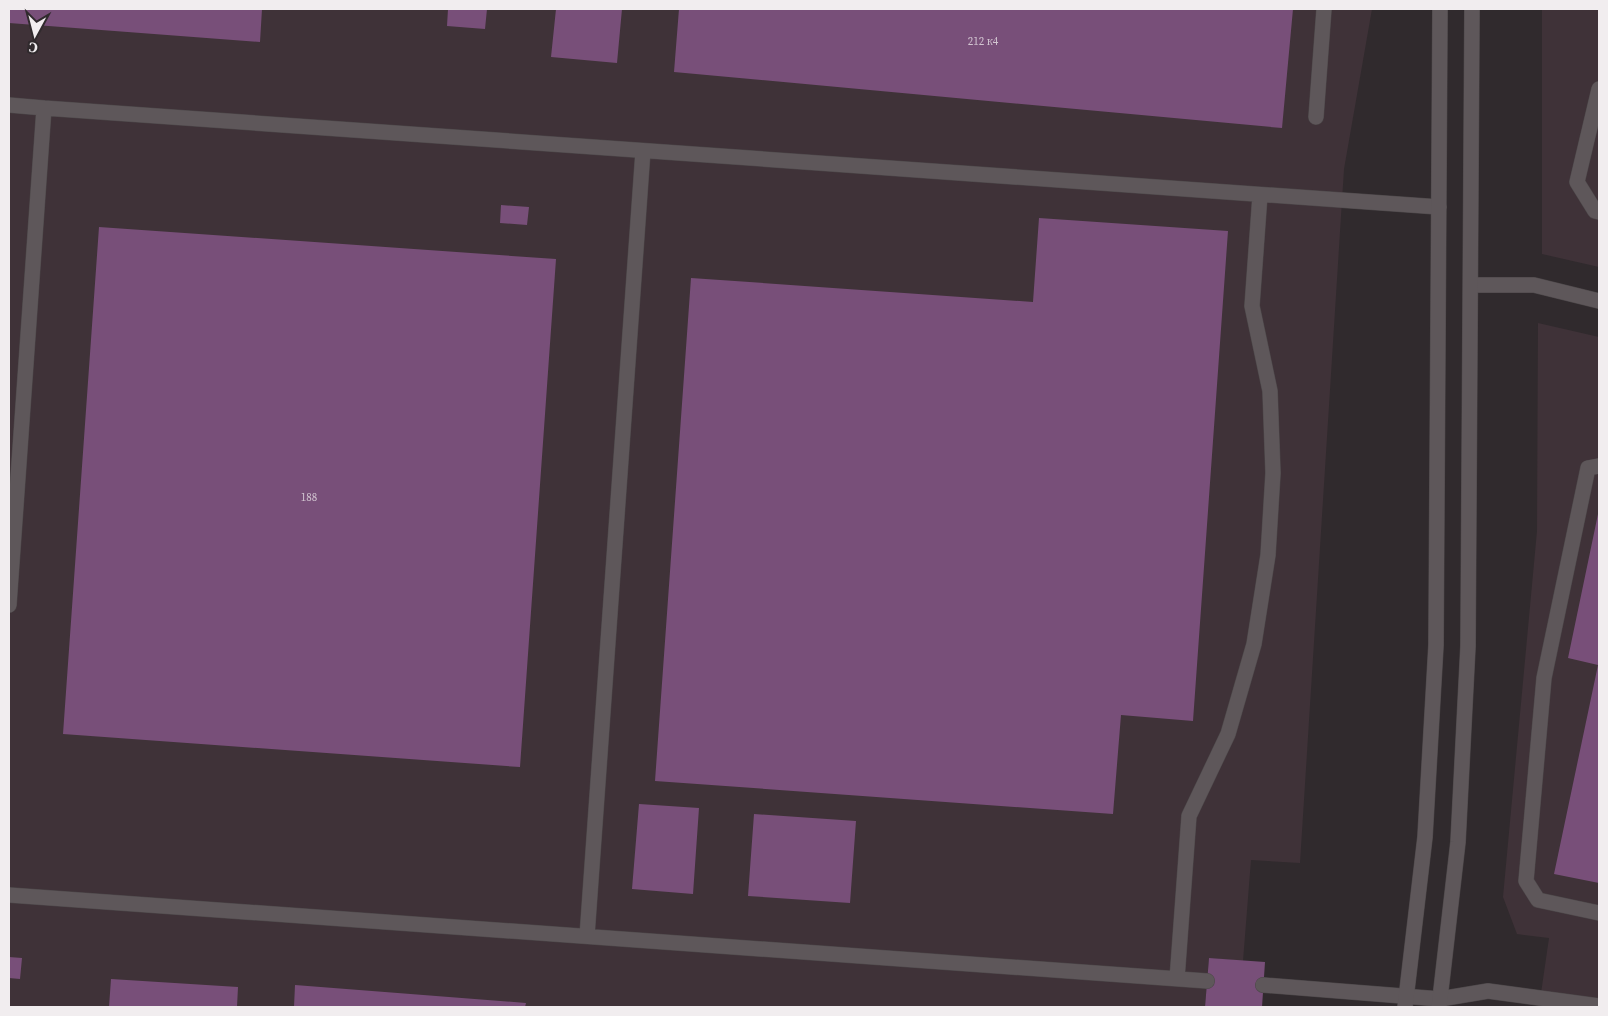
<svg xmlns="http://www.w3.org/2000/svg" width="1608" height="1016" viewBox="0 0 1608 1016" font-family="'Source Serif 4',serif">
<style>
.built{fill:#3f3238}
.building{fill:#784f79}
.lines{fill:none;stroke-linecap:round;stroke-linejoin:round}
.service-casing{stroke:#4c4749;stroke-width:16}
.minor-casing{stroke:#4c4749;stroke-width:16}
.secondary-casing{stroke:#4c4749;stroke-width:16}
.service{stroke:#5e575a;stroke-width:15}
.minor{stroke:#5e575a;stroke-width:15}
.secondary{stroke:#5e575a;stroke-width:15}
.labels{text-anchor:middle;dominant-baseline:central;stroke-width:4;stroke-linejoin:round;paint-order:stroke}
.number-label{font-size:11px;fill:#d3c6d2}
</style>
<rect width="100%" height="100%" fill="#302a2d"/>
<path class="built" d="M9,9H1372L1344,169L1300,863L1251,860L1243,961L1209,958L1205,1007H9Z
M1542,9H1599V267L1542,254Z
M1538,323L1599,337V1007H1539L1549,938L1517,934L1503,897L1537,531Z"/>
<path class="building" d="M9,9H262L260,42L9,23Z
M448,9H487L485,29L447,26Z
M556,9H622L617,63L551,57Z
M679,9H1293L1282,128L674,72Z
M501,205L529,207L527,225L500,223Z
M1039,218L1228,231L1193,721L1121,715L1113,814L655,781L691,278L1033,302Z
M99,227L556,259L520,767L63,734Z
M1598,514L1599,515V883L1554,874L1598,665L1568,658Z
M639,804L699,808L693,894L632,889Z
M754,814L856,821L850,903L748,896Z
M9,957L22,958L20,979L9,978Z
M1209,958L1265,962L1262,1007H1205Z
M111,979L238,987L237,1007H109Z
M295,985L526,1003L525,1007H294Z"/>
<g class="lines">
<defs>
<path id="service" d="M1599,89L1577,182L1595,211L1599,212
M9,105L44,108
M1316,117L1324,9
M1599,466L1588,468L1544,678L1526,881L1538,900L1599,913
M9,605L44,108L1439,207
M9,895L1207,981
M587,936L643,151
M1177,979L1189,816L1228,734L1254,644L1268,555L1273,473L1270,391L1252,306L1260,195
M1263,985L1440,999L1488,991L1599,1006"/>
<path id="minor" d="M1471,285H1534L1599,301"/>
<path id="secondary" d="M1405,1007L1425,837L1436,645L1440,9
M1439,1007L1458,842L1468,646L1472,9"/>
</defs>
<use href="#service" class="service-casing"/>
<use href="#minor" class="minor-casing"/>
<use href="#secondary" class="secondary-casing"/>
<use href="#service" class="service"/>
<use href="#minor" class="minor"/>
<use href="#secondary" class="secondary"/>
</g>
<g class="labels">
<g class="number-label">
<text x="983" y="41">212 к4</text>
<text x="309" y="497">188</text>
</g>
</g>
<rect width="1608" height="1016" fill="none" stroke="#f1edef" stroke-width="20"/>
<g transform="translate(35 35) rotate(187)" stroke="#302a2d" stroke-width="4" paint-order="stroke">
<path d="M0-4L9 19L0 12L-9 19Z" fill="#f1edef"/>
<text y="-8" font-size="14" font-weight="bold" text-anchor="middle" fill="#f1edef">С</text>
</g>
</svg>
